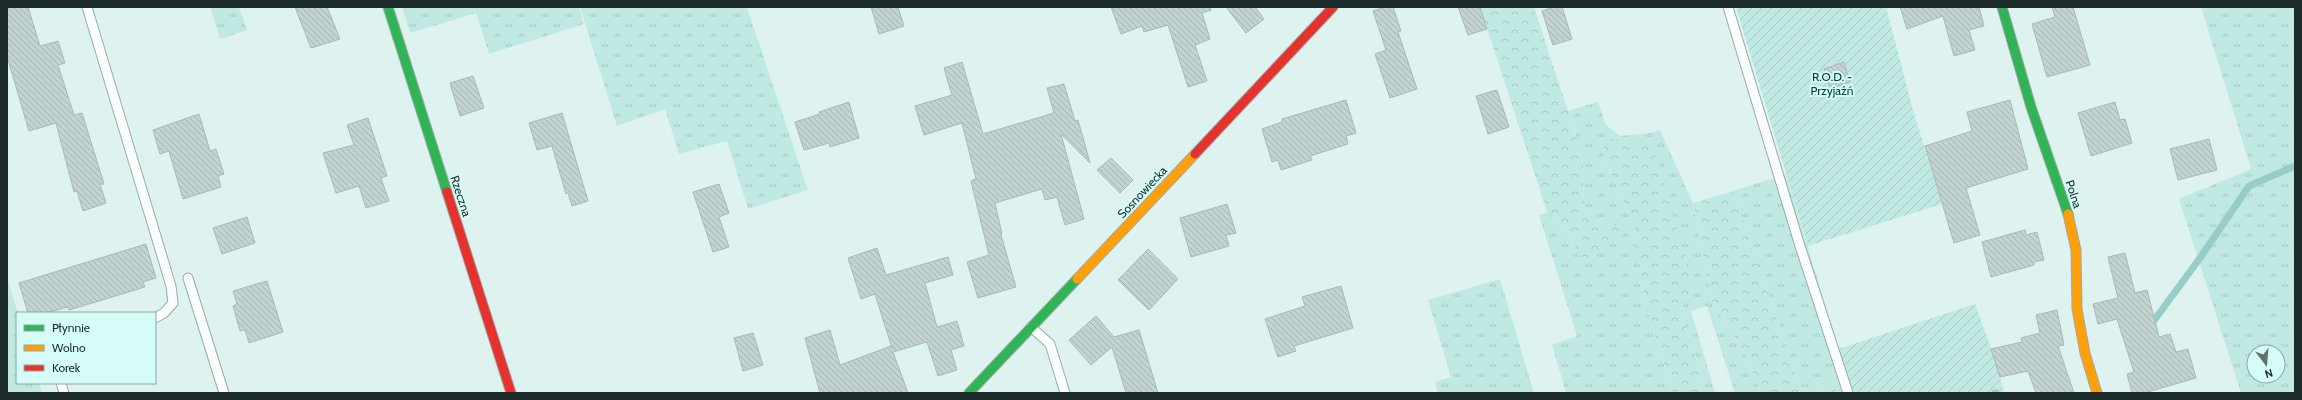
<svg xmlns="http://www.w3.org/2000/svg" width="2302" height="400" viewBox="0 0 2302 400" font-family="Cabin,sans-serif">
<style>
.grass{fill:url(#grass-tufts);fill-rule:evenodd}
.forest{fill:url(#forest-crowns)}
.garden{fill:url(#garden-furrows)}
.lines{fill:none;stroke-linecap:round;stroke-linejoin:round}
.stream{stroke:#97cdc6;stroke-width:7}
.building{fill:url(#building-back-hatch);stroke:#a8b8b6}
.lane-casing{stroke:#9baca9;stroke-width:11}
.fast-casing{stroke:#9baca9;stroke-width:11}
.slow-casing{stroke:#9baca9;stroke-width:11}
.jam-casing{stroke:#9baca9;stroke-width:11}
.lane{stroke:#fafdfd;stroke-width:9}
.fast{stroke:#30b455;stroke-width:9}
.slow{stroke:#ff9f0a;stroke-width:9}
.jam{stroke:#e5322d;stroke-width:9}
.labels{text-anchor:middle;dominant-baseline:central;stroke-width:4;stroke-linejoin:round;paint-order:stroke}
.park-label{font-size:12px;fill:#00413b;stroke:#d5fcf6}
.street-label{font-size:12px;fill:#1c2b29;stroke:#d5fcf6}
</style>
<defs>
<pattern id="grass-tufts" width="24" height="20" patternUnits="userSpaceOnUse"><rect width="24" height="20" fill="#c1e9e3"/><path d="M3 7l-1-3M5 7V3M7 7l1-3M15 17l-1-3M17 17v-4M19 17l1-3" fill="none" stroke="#a5c8c3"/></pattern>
<pattern id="forest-crowns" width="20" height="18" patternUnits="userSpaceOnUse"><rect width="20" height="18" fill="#c1e9e3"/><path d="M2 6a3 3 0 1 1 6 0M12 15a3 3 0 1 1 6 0" fill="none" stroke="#a5c8c3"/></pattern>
<pattern id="garden-furrows" width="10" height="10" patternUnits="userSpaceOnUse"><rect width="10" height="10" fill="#c1e9e3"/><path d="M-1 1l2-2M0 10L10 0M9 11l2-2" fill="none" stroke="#a5c8c3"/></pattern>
<pattern id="building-back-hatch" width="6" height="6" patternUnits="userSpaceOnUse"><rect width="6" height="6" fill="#c2d3d1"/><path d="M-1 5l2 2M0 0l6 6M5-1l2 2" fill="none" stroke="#a6b5b3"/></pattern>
</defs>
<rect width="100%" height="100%" fill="#def3f0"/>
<path class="grass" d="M210,7H239L247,30L220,39Z
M402,7H579L584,24L489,54L476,13L410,33Z
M580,7H747L808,190L748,209L727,141L679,154L665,109L617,126Z
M2201,7H2295V393H2241L2179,199L2251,169ZM2254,352H2278V376H2254Z
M1598,102L1606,125L1620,136L1650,133L1660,130L1693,203L1712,301L1747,358L1761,393H1735L1707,306L1691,311L1715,393H1702L1700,370L1682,314L1683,301L1694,290L1679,241L1603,155L1634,225L1646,306L1673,393H1566L1552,345L1577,336L1539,215L1547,212C1562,225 1572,235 1578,255L1609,222L1592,221L1584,211L1583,163L1574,128L1567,111Z
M1786,174L1852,393H1837L1834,384L1822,383L1817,393H1802L1733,191Z
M7,278L18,313L17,383H39L42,393H7Z
M1500,279L1534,393H1438L1435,382L1451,377L1428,300Z"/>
<path class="forest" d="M1480,7H1534L1579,145L1583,163L1584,211L1592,221L1609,222L1620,228L1616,239L1589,259L1578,255C1572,235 1562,225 1547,212Z
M1605,139H1619L1654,148L1694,290L1683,301L1682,314L1700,370L1702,393H1673L1646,306L1634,225L1603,155Z
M1733,191L1802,393H1761L1747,358L1712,301L1693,203Z
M1822,383L1834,384L1837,393H1817Z"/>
<path class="garden" d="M1736,7H1886L1913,110L1942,204L1808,246Z
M1975,304L1996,362L2004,393H1852L1838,349Z"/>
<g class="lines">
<path class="stream" d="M2150,326L2200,258L2249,186L2295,166
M1995,393H1996"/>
</g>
<path class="building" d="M7,7H28L40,46L58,41L65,63L58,65L74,115L82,113L104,184H100L106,203L83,211L77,191L74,192L56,123L29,131L7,56Z
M295,7H327L340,39L311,48Z
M871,7H898L904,26L879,34Z
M1111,7H1210L1211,10L1202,13L1210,39L1195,45L1207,81L1188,87L1168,25L1144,32L1142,26L1121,34Z
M1226,7H1255L1264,19L1246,33Z
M1385,7H1393L1401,31L1398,32L1417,89L1390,98L1375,54L1386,50L1373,11Z
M1458,7H1480L1487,29L1468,35Z
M1554,7H1562L1572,39L1553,45L1542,11Z
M1900,7H1979L1984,26L1969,30L1975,50L1954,56L1943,16L1907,29Z
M2052,7H2073L2090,65L2047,77L2032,24L2055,17Z
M962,62L983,134L1054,113L1047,88L1064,84L1075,121L1078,120L1090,163L1061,134L1084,219L1065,225L1057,197L1045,200L1042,189L995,203L1002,234L1001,235L1016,287L978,298L967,262L989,255L971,181L976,179L962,123L924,135L915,106L952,95L944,68Z
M1844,62L1850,82L1830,88L1824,69Z
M473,76L484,108L460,116L450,83Z
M1497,90L1509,127L1488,134L1476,96Z
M1346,100L1356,133L1346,136L1348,144L1310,156L1312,160L1281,170L1278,160L1272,162L1262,129L1282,122V119Z
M2010,100L2028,169L1966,188L1980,235L1954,243L1925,146L1972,131L1967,112Z
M849,102L859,138L830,147L829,143L804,150L795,122L820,114L819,112Z
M2115,102L2120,120L2125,119L2132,143L2091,156L2078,113Z
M562,113L588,201L572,206L568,193L566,194L552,146L537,150L529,123Z
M199,114L210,151L216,149L224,174L218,176L221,187L183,199L169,151L160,154L153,130Z
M368,118L387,176L381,178L389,201L366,208L359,186L336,193L323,153L354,145L347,125Z
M2209,139L2217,170L2178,180L2170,149Z
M1111,158L1133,180L1120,193L1097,170Z
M719,184L729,213L719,217L729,247L713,252L693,192Z
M1227,204L1236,233L1226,235L1229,246L1191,257L1180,218Z
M247,217L255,243L222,254L213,228Z
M2025,230L2026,235L2037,232L2044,260L2034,262V265L1991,277L1982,242Z
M146,244L156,278L143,282L145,287L69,310L68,307L46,313H28L19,283Z
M877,248L886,275L948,257L953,275L925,283L937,327L957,321L964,346L951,350L957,370L938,376L927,342L893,352L908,393H820L805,338L830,330L840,365L891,346L892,348L875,294L861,299L848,258Z
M1148,249L1178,279L1149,310L1118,280Z
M2125,253L2135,293L2147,290L2159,337L2170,334L2176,352L2188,349L2196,378L2144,393H2132L2127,374L2134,372L2117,319L2098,324L2093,304L2118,298L2108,257Z
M267,281L283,332L249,343L245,330L240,331L233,306L237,304L233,291Z
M1341,286L1353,328L1294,346L1296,351L1278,357L1265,319L1305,306L1302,297Z
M2057,310L2064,345L2058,346L2074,393H2036L2028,371L2000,377L1991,349L2022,342L2021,338L2040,333L2036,315Z
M1096,316L1114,337L1139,330L1158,393H1126L1112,347L1091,365L1069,340Z
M753,333L763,365L743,371L734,338Z"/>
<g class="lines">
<defs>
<path id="lane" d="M87,7L171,286L173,303L164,313L155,318
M1728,7L1799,243L1848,393
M188,278L224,393
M1031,327L1050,344L1065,393
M61,383L64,393"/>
<path id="fast" d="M388,7L447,192
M2002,7L2031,107L2068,214
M969,393L1077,279"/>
<path id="slow" d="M2068,214L2076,250L2077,309L2085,353L2097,393
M1077,279L1195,154"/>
<path id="jam" d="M1195,154L1333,7
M447,192L511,393"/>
</defs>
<use href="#lane" class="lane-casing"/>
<use href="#fast" class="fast-casing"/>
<use href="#slow" class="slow-casing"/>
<use href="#jam" class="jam-casing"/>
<use href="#lane" class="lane"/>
<use href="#fast" class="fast"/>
<use href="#slow" class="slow"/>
<use href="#jam" class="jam"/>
</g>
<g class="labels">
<g class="park-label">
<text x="1832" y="76">R.O.D. -<tspan x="1832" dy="14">Przyjaźń</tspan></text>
</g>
<g class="street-label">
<text transform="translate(1142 192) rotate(-47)">Sosnowiecka</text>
<text transform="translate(2074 194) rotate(72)">Polna</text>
<text transform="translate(461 196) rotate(72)">Rzeczna</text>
</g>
</g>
<rect width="2302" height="400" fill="none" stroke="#1c2b29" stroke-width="16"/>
<rect x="16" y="312" width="140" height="72" fill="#d5fcf6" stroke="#8ba8a4"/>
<rect x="24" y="325" width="20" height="6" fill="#30b455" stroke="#8ba8a4"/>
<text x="52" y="332" font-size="12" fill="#1c2b29">Płynnie</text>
<rect x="24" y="345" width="20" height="6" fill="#ff9f0a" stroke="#8ba8a4"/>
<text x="52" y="352" font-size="12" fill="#1c2b29">Wolno</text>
<rect x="24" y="365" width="20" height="6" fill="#e5322d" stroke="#8ba8a4"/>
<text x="52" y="372" font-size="12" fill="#1c2b29">Korek</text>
<g transform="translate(2266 364) rotate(164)"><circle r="19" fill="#d5fcf6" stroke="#8ba8a4"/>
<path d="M0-3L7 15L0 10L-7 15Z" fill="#60716f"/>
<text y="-6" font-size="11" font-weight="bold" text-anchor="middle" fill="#1c2b29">N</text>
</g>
</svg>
